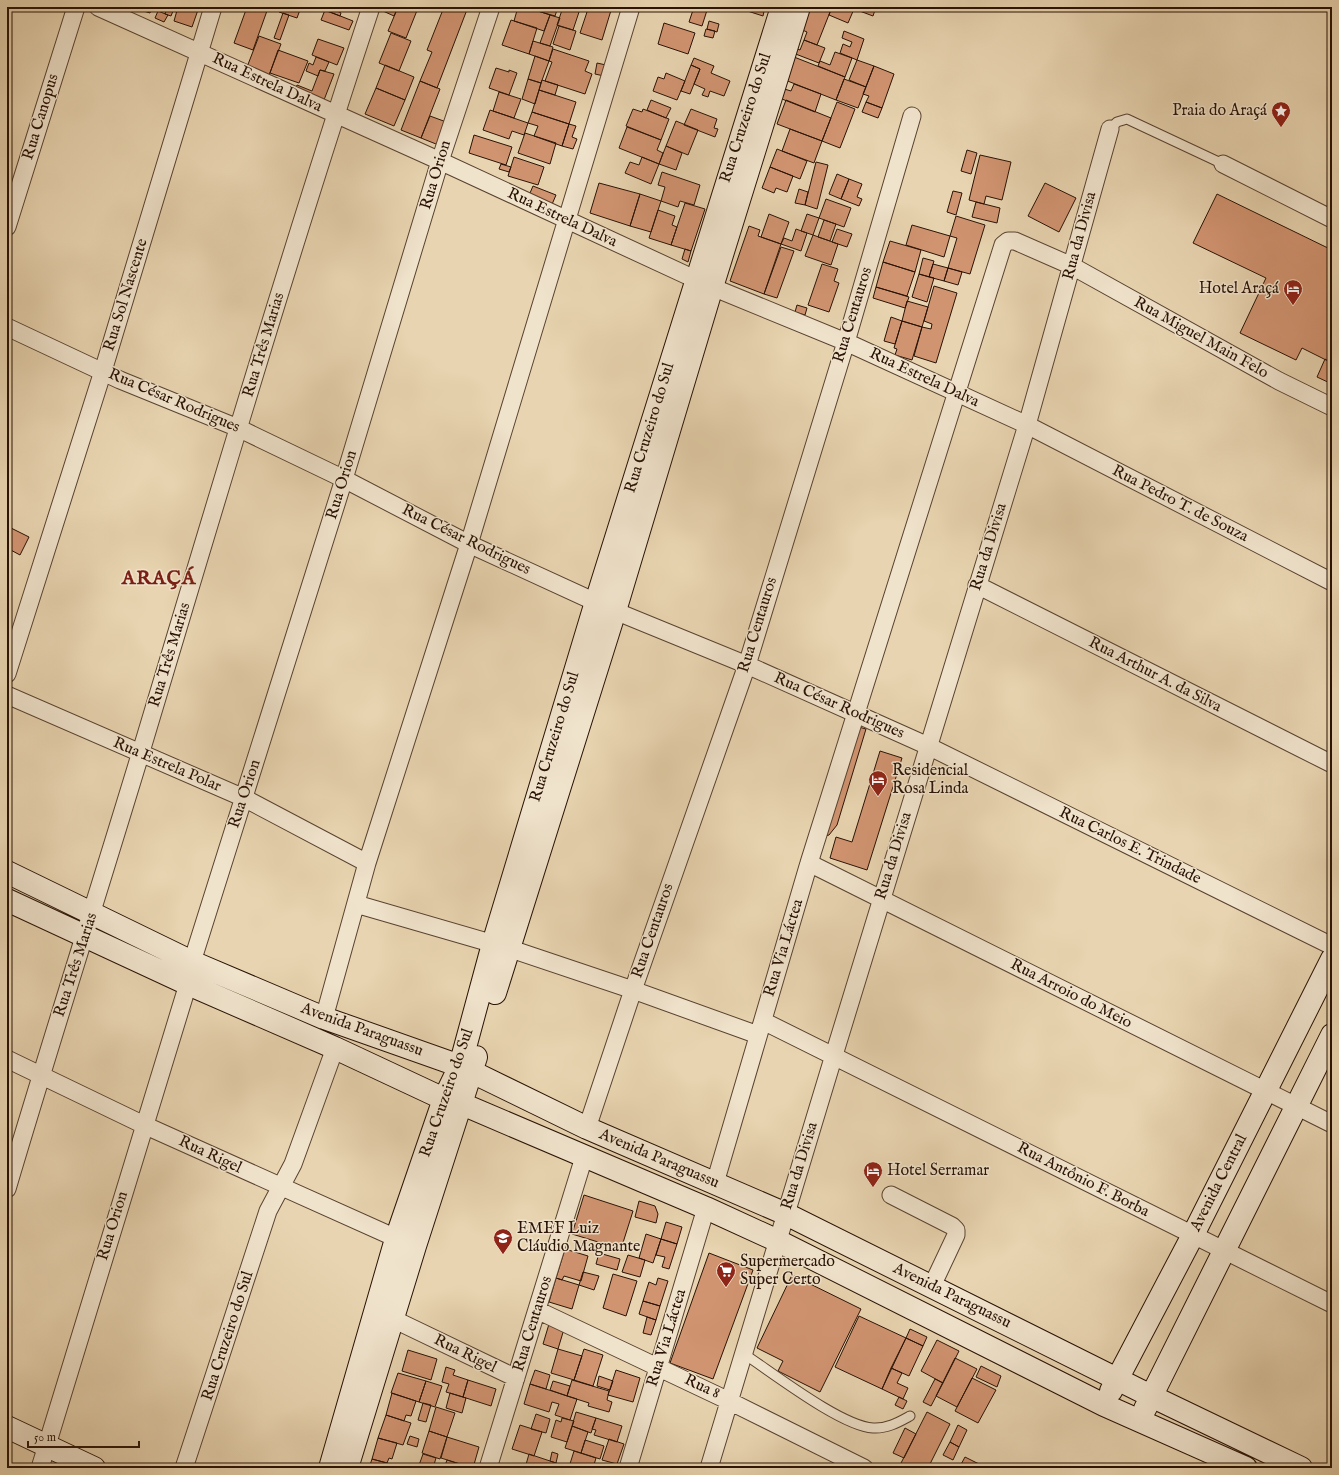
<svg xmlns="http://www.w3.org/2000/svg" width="1339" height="1475" viewBox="0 0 1339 1475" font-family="'IM FELL English',serif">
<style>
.building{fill:#d19471;stroke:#291205}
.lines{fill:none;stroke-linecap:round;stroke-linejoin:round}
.lane-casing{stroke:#594230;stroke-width:11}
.street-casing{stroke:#594230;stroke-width:19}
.secondary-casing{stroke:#291205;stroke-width:24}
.lane{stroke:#f0e3cc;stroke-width:9}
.street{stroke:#f0e3cc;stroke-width:17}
.secondary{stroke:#f0e3cc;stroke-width:22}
.labels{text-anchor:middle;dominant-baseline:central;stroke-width:3;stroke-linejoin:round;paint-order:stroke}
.street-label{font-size:16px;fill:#291205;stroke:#f0e3cc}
.poi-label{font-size:16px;fill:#291205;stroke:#f0e3cc;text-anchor:start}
.district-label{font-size:20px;font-weight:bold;letter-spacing:1px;fill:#7a1f14;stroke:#f0e3cc}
</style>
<rect width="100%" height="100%" fill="#e8d4b0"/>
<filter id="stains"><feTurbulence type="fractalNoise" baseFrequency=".005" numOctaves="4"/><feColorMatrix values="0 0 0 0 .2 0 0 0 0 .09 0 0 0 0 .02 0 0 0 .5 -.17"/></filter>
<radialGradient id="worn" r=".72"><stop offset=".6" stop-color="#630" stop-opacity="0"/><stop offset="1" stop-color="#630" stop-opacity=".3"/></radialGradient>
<path class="building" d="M135,7H152L150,13L134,8Z
M158,7H178L177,12L173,11L171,16L165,14L166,10Z
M178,7H199L192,27L174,21Z
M247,7L268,8L253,50L234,43Z
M281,7H301L297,18L279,12Z
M316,7H330L341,13L340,16Z
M384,7H398L394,16L383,11Z
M398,7L418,8L406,38L388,31Z
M444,7H468L437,88L420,81L432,52L427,50Z
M518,7H526L550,15L544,31L514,21Z
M535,7H558L555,16L534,10Z
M563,7L580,9L573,30L557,25Z
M573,7H612L602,40L580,33L587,12Z
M694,7H708L702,26L689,22Z
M735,7H765L763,16Z
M808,7H832L817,45L804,40L807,32L800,29Z
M832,7H849L854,9L848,23L829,15Z
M849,7H876L873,16Z
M325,10L353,21L349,30L321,20Z
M158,11L168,15L164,22L155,18Z
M283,13L289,15L280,40L274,38Z
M550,15L560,18L550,46L540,43Z
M511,20L537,28L529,54L502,45Z
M709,21L719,24L717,32L707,29Z
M664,23L695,33L688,54L658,44Z
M559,26L576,31L570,50L553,44Z
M706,29L715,31L713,38L704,36Z
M844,31L864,39L857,60L840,53L843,44L850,47L852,42L842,38Z
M391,33L411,41L399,71L379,63Z
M259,36L281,44L269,75L247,67Z
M318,39L344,48L337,65L312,55Z
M804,40L825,48L819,63L793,53L795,48L800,50Z
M533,41L553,47L549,61L529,54Z
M553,49L589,61L585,71L592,74L585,94L545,81L552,62L549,61Z
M278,50L308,61L299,83L270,73Z
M835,52L852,58L845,77L818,66L820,61L830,65Z
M535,56L549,61L541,83L528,79Z
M316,57L329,62L325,71L320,70L318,76L306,71L309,63L313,65Z
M794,57L845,77L836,100L785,80Z
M694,58L714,66L711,73L730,81L724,96L710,91L708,97L702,95L705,89L694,84L700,69L691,65Z
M857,60L874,66L866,87L849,80Z
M597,63L606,65L604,76L595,74Z
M385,65L414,77L405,100L376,88Z
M691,65L700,69L690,94L681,91Z
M874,66L894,74L882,108L866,102L869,96L863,94Z
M496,68L509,72V70L517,73L509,95L489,88Z
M320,70L334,74L324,100L295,90L297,85L312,91Z
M666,73L685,81L677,100L653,91L658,77L664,79Z
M528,79L541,83L535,104L522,99Z
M844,79L866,87L858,108L836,100Z
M542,80L558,85L555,95L539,90Z
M420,81L440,89L421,138L401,130Z
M794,84L821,94L815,112L777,97L781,88L791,91Z
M376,88L405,100L394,126L365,114Z
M539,90L576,102L569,124L532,112Z
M499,92L521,99L514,118L493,111Z
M651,100L671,108L666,118L647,110Z
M786,100L831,118L822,141L777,124Z
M837,102L855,109L840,148L822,141Z
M866,102L882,108L878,118L862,112Z
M633,109L642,112L643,109L669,119L661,140L626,126Z
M691,109L717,119L714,128L718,129L715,137L684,125Z
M490,110L528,123L524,135L512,131L509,139L483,130Z
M532,112L569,124L562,146L534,136L538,126L528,123Z
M430,116L449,123L441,146L421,138Z
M676,121L698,130L688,155L666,146Z
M569,124L576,126L572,137L577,139L573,149L562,146Z
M627,127L661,140L657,150L663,153L659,164L619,148Z
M790,129L822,141L814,163L782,151Z
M525,133L556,143L550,164L518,153Z
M474,135L512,147L506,165L469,153Z
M666,146L682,153L676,170L659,164Z
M777,149L807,161L800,179L770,167Z
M967,150L977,153L971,174L961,171Z
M980,155L1011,162L1002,200L986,196L984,204L969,200Z
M514,157L544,167L538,185L508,176Z
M642,157L659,164L651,184L625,173L630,162L639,165Z
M816,162L828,165L817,209L805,205Z
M501,164L511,167L509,172L499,169Z
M770,167L793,176L787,192L776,188L774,193L762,188Z
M662,172L700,185L694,205L680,201L678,207L661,201L665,187L658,185Z
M837,174L849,179L841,199L829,194Z
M849,179L862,184L857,197L862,199L859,206L841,199Z
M599,183L640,194L630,226L590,213Z
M1045,183L1076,198L1059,232L1028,216Z
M533,186L556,195L550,209L527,200Z
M799,189L808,192L805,205L795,203Z
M953,191L962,193L956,215L947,212Z
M640,194L661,201L651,232L630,226Z
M1217,194L1332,250V363L1302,348L1296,360L1240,333L1266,278L1193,243Z
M826,199L851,208L844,227L819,218Z
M976,202L1000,208L997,223L972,217Z
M685,203L705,209L691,251L671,245Z
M658,210L675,216L672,225L677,227L671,245L649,238Z
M769,214L789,222L781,244L761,237Z
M807,214L819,218L813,235L801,231Z
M956,216L985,225L970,274L948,268L957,238L950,236Z
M824,220L836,224L830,241L818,237Z
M912,225L950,236L944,257L906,245Z
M749,226L760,230L758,236L781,244L764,294L730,281Z
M796,229L807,233L801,251L781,244L784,238L792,241Z
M837,229L852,234L847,247L832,242Z
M813,235L838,244L831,265L805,256Z
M890,241L921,250L915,272L883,262Z
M781,247L794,251L777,298L764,294Z
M685,249L691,251L688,262L682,259Z
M923,258L934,261L929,277L919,274Z
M883,262L915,272L907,296L876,287Z
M822,264L838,269L834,281L839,283L829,312L808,305Z
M933,264L948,268L944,281L929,277Z
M948,268L962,272L958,285L944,281Z
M919,274L934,278L927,302L912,297Z
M934,286L957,293L936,363L914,356L922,327L931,329L932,324L924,321Z
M876,287L909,297L905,308L873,298Z
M907,301L928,307L922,327L902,321Z
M797,305L807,308L805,315L795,312Z
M891,317L902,321L895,344L884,341Z
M902,321L922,327L912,360L895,355L897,349L894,348Z
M1325,359L1332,363V384L1317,377Z
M7,526L29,537L20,555L7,548Z
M855,726L866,729L837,825L829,835L822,837Z
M880,751L902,758L867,870L830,858L836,837L852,842Z
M584,1195L633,1211L621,1249L572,1234Z
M639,1201L655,1206L658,1214L656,1223L635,1217Z
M666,1222L682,1227L677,1244L661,1239Z
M646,1234L661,1239L653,1263L639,1258Z
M661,1239L677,1244L669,1269L662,1267L665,1257L656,1255Z
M565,1249L588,1256L581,1281L564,1276L562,1280L556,1278Z
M599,1253L620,1259L617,1270L596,1264Z
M709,1253L753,1270L713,1379L670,1363Z
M628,1255L645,1260L640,1277L622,1272Z
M583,1272L599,1276L594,1290L579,1285Z
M613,1274L637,1281L626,1316L603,1308Z
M792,1275L861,1309L820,1392L778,1371L783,1361L757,1348Z
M556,1278L579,1285L572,1309L549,1302Z
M658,1278L668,1281L660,1306L643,1301L649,1282L656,1285Z
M643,1301L660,1306L656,1320L639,1314Z
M859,1316L906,1338L882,1389L835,1367Z
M647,1317L656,1320L651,1335L643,1333Z
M549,1324L564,1329L558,1349L543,1344Z
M910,1329L927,1337L923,1346L906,1338Z
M906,1338L923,1346L909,1376L891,1368Z
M937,1340L959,1351L943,1383L921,1371Z
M558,1349L582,1356L574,1380L551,1373Z
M584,1349L603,1355L593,1386L574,1380Z
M408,1350L437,1359L431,1380L402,1371Z
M955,1358L977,1369L957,1407L936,1396Z
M981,1366L1001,1376L997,1387L976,1377Z
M446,1367L455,1370L453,1375L468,1380L463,1397L446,1392L449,1384L442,1382Z
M891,1368L902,1373L897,1383L908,1388L903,1399L882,1389Z
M535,1370L550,1375L546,1389L530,1384Z
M616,1370L640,1378L633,1402L608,1395Z
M398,1373L426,1381L419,1402L391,1393Z
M599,1376L613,1381L610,1390L597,1386Z
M972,1378L996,1390L978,1423L955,1411Z
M935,1379L943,1383L931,1406L923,1402Z
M468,1380L496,1389L491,1406L463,1397Z
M572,1380L609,1391L607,1400L612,1402L609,1412L588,1406L589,1403L567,1396Z
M426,1381L442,1386L435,1407L419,1402Z
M553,1381L570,1386L567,1396L550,1390Z
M530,1384L577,1399L570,1420L555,1415L559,1404L552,1402L549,1412L524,1404Z
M392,1393L416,1401L411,1416L406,1415L404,1421L386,1415Z
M450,1393L466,1398L462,1413L446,1408Z
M899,1397L907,1401L903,1409L895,1405Z
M423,1403L431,1405L426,1422L418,1420Z
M436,1407L455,1413L447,1437L429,1431Z
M576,1412L596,1418L591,1433L572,1426Z
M927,1412L950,1424L928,1468H902L899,1467Z
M536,1414L550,1419L546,1433L531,1429Z
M386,1415L411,1423L403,1445L378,1438Z
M562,1418L574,1421L567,1442L551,1437L556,1420L561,1422Z
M596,1418L622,1426L617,1442L594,1435L596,1430L592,1429Z
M520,1425L542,1432L534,1456L512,1449Z
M958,1425L967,1430L959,1447L950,1442Z
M572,1426L588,1432L581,1453L565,1448Z
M905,1428L916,1434L904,1458L893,1453Z
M429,1431L447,1437L440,1459L422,1453Z
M410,1436L419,1439L417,1447L407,1444Z
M447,1437L479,1447L473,1468L441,1458Z
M378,1438L397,1443L392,1459L389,1458L387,1463L372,1459Z
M609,1439L624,1444L617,1464L602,1460Z
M585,1440L604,1446L600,1459L581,1453Z
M950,1442L959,1447L953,1460L943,1455Z
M574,1451L596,1458L593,1468L569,1467Z
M552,1452L558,1454L556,1463L550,1461Z
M423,1454L436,1458L433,1468H418Z
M529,1454L559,1464L558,1468H525Z
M965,1457L979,1464L977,1468H959Z
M372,1459L387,1463L402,1468H369Z
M447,1460L472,1468H444Z"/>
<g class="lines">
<defs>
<path id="lane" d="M1110,129L1117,122L1127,119L1223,164
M744,1354C773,1373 841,1426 873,1428C887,1429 899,1422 910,1416"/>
<path id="street" d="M98,7L440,161L712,287L846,342L1027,425L1332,582
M1223,164L1332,219
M7,227L76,7
M7,327L120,380L238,428L344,479L469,544L615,611L747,665L928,746L1332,946
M977,585L1332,764
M7,674L103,371L213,7
M7,695L244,798L367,863
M809,863L1332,1124
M356,904L508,948L633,990L758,1035
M192,962L344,479L440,161L491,7
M324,1018L367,863L469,544L631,7
M763,1021L1332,1304
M7,1059L144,1125L407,1243
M587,1128L633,990L747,665L846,342L912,116
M715,1183L809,863L1003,245L1008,241H1015L1072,266L1279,381L1332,407
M7,1189C50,1044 96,900 140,755C215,505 289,255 371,7
M891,1195L952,1226L956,1230V1235L932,1286
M537,1310L729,1401L864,1468
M393,1319L516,1378
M40,1468L188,984
M184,1468L268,1211L293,1164L335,1048
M488,1468L584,1157
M628,1468L706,1208
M709,1468L834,1055L1027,425L1110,129"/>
<path id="secondary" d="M7,872L192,962L324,1018L460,1066L587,1128L786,1214L1151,1396L1301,1468
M7,900L188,984L335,1048L444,1099L462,1104L706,1208L778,1241L1104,1405L1246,1468
M495,993L615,611L712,287L799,7
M1111,1391L1193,1235L1332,959
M1145,1409L1332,1035
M7,1427L94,1468
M330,1468L396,1239L444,1099L460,1066L493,944L596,602L782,7
M347,1468L415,1246L476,1057"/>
</defs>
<use href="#lane" class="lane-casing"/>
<use href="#street" class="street-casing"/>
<use href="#secondary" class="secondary-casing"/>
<use href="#lane" class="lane"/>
<use href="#street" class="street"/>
<use href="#secondary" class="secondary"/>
</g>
<defs>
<symbol id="sight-pin" viewBox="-11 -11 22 30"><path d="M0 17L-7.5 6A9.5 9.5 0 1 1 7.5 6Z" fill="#8f2418" stroke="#f0e3cc"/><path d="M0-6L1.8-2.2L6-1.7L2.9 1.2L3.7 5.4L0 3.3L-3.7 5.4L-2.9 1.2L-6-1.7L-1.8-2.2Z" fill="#fff"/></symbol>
<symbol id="hotel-pin" viewBox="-11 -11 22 30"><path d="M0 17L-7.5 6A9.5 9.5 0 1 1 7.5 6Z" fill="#8f2418" stroke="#f0e3cc"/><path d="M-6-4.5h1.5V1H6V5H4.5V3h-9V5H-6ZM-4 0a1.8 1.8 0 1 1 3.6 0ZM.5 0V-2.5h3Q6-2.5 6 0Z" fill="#fff"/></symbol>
<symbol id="school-pin" viewBox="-11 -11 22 30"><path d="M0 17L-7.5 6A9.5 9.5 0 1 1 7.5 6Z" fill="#8f2418" stroke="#f0e3cc"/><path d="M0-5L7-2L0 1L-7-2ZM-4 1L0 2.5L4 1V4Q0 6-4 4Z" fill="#fff"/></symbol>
<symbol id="supermarket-pin" viewBox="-11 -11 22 30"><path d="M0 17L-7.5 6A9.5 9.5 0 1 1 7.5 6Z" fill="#8f2418" stroke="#f0e3cc"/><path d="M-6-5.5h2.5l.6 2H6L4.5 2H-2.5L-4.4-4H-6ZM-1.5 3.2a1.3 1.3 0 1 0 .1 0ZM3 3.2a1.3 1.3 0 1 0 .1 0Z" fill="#fff"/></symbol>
</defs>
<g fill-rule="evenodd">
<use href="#sight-pin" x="1270" y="100" width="22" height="30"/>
<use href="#hotel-pin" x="1282" y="278" width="22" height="30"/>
<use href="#hotel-pin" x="867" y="769" width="22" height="30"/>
<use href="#hotel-pin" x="862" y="1160" width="22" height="30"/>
<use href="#school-pin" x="492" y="1227" width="22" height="30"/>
<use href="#supermarket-pin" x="715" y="1260" width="22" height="30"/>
</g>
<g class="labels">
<g class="street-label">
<text transform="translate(267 83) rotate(25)">Rua Estrela Dalva</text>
<text transform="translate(41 117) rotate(-73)">Rua Canopus</text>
<text transform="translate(746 118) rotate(-72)">Rua Cruzeiro do Sul</text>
<text transform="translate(436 175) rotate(-73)">Rua Orion</text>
<text transform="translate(562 218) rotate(25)">Rua Estrela Dalva</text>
<text transform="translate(1080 236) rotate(-75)">Rua da Divisa</text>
<text transform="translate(126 295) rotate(-73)">Rua Sol Nascente</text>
<text transform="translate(853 315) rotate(-73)">Rua Centauros</text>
<text transform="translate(1201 338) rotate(29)">Rua Miguel Main Felo</text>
<text transform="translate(264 345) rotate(-73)">Rua Três Marias</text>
<text transform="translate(924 378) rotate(25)">Rua Estrela Dalva</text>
<text transform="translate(174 401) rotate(23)">Rua César Rodrigues</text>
<text transform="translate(650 428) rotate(-73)">Rua Cruzeiro do Sul</text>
<text transform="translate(342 485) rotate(-73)">Rua Orion</text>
<text transform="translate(1180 504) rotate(27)">Rua Pedro T. de Souza</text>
<text transform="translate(466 540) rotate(26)">Rua César Rodrigues</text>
<text transform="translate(989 547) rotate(-73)">Rua da Divisa</text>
<text transform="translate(758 625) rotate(-73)">Rua Centauros</text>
<text transform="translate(170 655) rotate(-73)">Rua Três Marias</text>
<text transform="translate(1155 675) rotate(27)">Rua Arthur A. da Silva</text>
<text transform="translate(839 706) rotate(24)">Rua César Rodrigues</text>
<text transform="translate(555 737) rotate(-73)">Rua Cruzeiro do Sul</text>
<text transform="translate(167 765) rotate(23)">Rua Estrela Polar</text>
<text transform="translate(245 794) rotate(-72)">Rua Orion</text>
<text transform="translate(1130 846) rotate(26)">Rua Carlos E. Trindade</text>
<text transform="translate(894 856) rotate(-73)">Rua da Divisa</text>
<text transform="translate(653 931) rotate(-71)">Rua Centauros</text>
<text transform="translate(784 948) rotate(-73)">Rua Via Láctea</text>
<text transform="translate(76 965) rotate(-72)">Rua Três Marias</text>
<text transform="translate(1071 994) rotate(27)">Rua Arroio do Meio</text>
<text transform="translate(362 1030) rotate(20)">Avenida Paraguassu</text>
<text transform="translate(447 1093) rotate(-71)">Rua Cruzeiro do Sul</text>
<text transform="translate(210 1155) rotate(25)">Rua Rigel</text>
<text transform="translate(659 1159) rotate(23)">Avenida Paraguassu</text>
<text transform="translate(800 1166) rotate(-73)">Rua da Divisa</text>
<text transform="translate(1083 1180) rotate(27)">Rua Antônio F. Borba</text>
<text transform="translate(1219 1183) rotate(-63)">Avenida Central</text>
<text transform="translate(113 1226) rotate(-73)">Rua Orion</text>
<text transform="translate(952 1296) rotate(26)">Avenida Paraguassu</text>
<text transform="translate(533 1324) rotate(-73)">Rua Centauros</text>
<text transform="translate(228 1336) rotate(-72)">Rua Cruzeiro do Sul</text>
<text transform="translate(667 1338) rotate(-73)">Rua Via Láctea</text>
<text transform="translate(465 1354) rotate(26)">Rua Rigel</text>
<text transform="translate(702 1387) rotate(25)">Rua 8</text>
</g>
<g class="poi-label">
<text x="1267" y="111" text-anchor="end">Praia do Araçá</text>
<text x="1279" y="289" text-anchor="end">Hotel Araçá</text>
<text x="892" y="771">Residencial<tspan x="892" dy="18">Rosa Linda</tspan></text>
<text x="887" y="1171">Hotel Serramar</text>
<text x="517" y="1229">EMEF Luiz<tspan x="517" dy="18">Cláudio Magnante</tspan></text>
<text x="740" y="1262">Supermercado<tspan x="740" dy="18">Super Certo</tspan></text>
</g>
<g class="district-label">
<text x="159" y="578">ARAÇÁ</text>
</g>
</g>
<rect width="1339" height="1475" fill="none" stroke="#e8d4b0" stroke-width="24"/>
<rect x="8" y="8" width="1323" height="1459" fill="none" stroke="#291205" stroke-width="2"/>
<rect x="12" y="12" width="1315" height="1451" fill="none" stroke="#291205"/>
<path d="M28 1441v6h111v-6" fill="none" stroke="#291205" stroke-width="2"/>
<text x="34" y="1441" font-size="12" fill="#291205" stroke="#f0e3cc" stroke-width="3" paint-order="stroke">50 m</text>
<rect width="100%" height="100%" filter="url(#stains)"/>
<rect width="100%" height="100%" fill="url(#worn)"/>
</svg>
